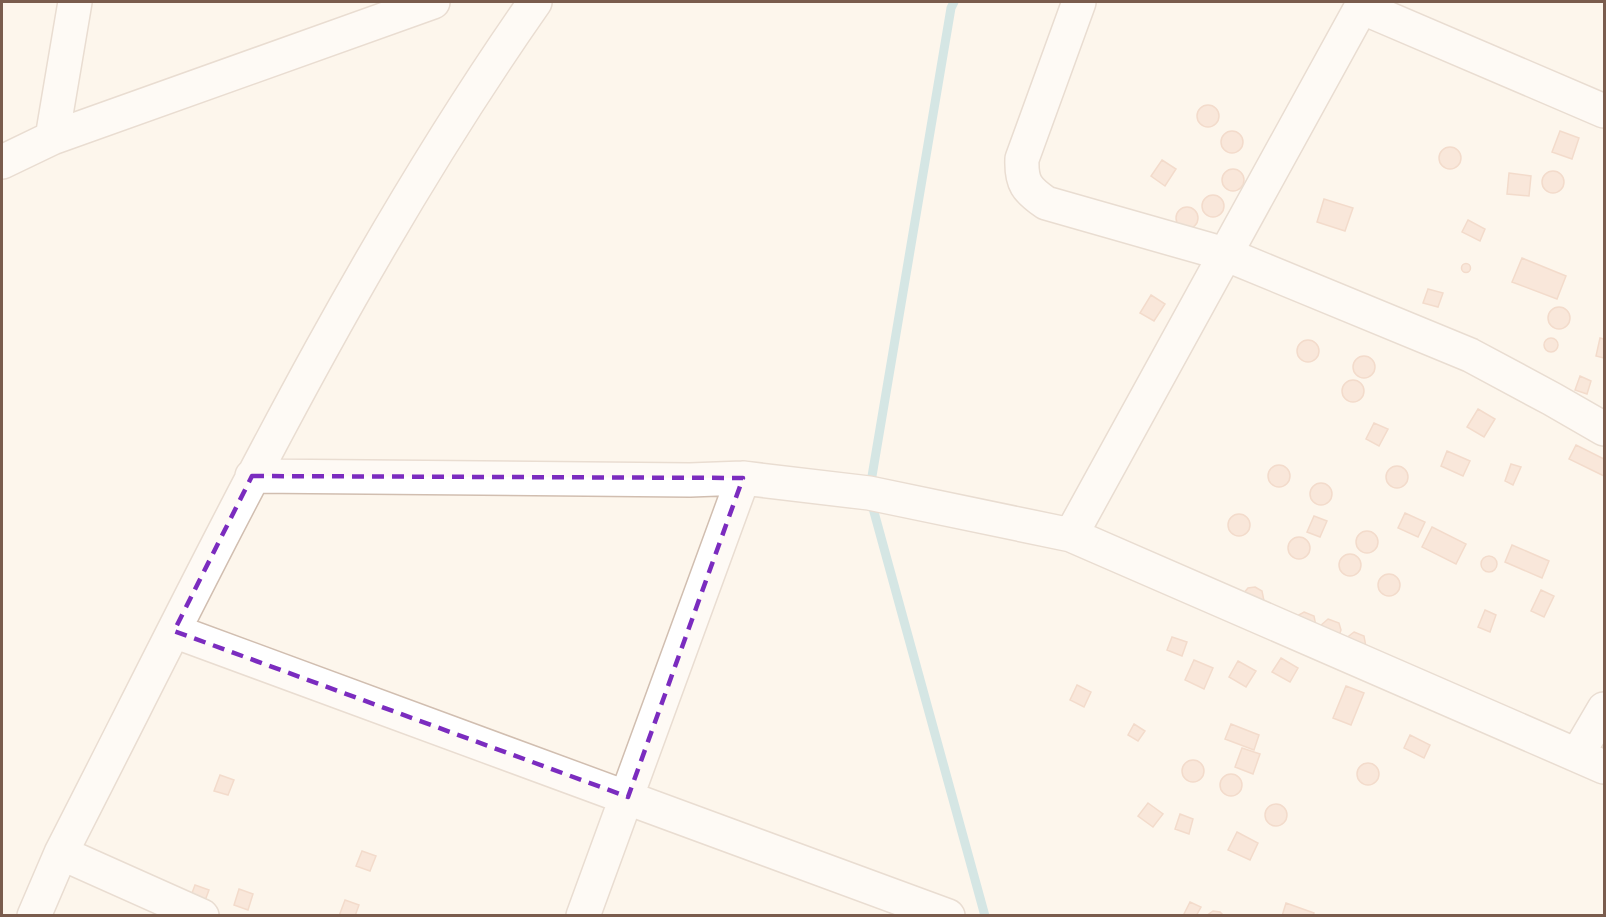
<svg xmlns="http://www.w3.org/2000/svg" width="1606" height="917" viewBox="0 0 1606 917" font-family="'PT Sans Narrow',sans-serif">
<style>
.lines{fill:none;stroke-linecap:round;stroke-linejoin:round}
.stream{stroke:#a5d3da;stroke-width:9}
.building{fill:#f3d5c3;stroke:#e6bba3;stroke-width:1.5}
.street-casing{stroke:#d1beb0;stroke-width:36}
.street{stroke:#fff;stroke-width:33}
.marked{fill:none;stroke:#7b2cbf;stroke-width:4.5;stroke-dasharray:12 8;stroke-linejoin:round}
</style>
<rect width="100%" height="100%" fill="#fdf6ec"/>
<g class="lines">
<path class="stream" d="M870,488L951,8L954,2
M871,501L985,916"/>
</g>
<path class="building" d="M1197 116a11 11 0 1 1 22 0a11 11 0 1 1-22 0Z
M1221 142a11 11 0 1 1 22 0a11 11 0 1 1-22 0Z
M1560,131L1579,138L1572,159L1552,152Z
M1439 158a11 11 0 1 1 22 0a11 11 0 1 1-22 0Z
M1162,160L1176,169L1165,186L1151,176Z
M1222 180a11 11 0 1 1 22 0a11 11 0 1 1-22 0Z
M1542 182a11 11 0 1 1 22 0a11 11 0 1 1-22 0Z
M1509,173L1531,176L1529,196L1507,194Z
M1202 206a11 11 0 1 1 22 0a11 11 0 1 1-22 0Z
M1324,199L1353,208L1345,231L1317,222Z
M1176 218a11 11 0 1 1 22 0a11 11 0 1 1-22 0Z
M1468,220L1485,229L1480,241L1462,232Z
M1522,258L1566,276L1557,299L1512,282Z
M1461.5 268a4.5 4.5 0 1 1 9 0a4.5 4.5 0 1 1-9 0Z
M1428,289L1443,293L1438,307L1423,303Z
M1151,295L1165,304L1154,321L1140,313Z
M1548 318a11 11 0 1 1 22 0a11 11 0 1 1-22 0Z
M1544 345a7 7 0 1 1 14 0a7 7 0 1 1-14 0Z
M1600,338L1604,339V358L1596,356Z
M1297 351a11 11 0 1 1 22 0a11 11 0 1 1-22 0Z
M1353 367a11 11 0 1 1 22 0a11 11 0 1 1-22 0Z
M1580,376L1591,381L1587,394L1575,390Z
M1342 391a11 11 0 1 1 22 0a11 11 0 1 1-22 0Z
M1478,409L1495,419L1484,437L1467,427Z
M1374,423L1388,429L1379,446L1366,439Z
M1576,445L1604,459V476L1569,459Z
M1447,451L1470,461L1463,476L1441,466Z
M1511,464L1521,467L1513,485L1505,481Z
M1268 476a11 11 0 1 1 22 0a11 11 0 1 1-22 0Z
M1386 477a11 11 0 1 1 22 0a11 11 0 1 1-22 0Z
M1310 494a11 11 0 1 1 22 0a11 11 0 1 1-22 0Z
M1405,513L1425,522L1418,537L1398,528Z
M1228 525a11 11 0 1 1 22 0a11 11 0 1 1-22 0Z
M1314,516L1327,521L1320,537L1307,532Z
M1432,527L1466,544L1456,564L1422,547Z
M1356 542a11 11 0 1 1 22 0a11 11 0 1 1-22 0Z
M1288 548a11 11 0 1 1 22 0a11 11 0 1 1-22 0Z
M1512,545L1549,561L1542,578L1505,562Z
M1339 565a11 11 0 1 1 22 0a11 11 0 1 1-22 0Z
M1481 564a8 8 0 1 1 16 0a8 8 0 1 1-16 0Z
M1378 585a11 11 0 1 1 22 0a11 11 0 1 1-22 0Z
M1255,587L1262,591L1264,601L1243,594L1248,588Z
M1541,590L1554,596L1544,617L1531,611Z
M1485,610L1496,615L1490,632L1478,627Z
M1304,612L1314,616L1316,626L1297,616Z
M1328,619L1339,623L1341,630L1339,636L1320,626Z
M1354,632L1364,636L1366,647L1345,639Z
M1172,637L1187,642L1182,656L1167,650Z
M1281,658L1298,668L1290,682L1272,672Z
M1194,660L1213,668L1204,689L1185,680Z
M1238,661L1256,671L1246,687L1229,677Z
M1077,685L1091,692L1084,707L1070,700Z
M1346,686L1364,693L1351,725L1333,718Z
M1134,724L1145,731L1138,741L1128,735Z
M1231,724L1259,735L1254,750L1225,739Z
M1410,735L1430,745L1424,758L1404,748Z
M1242,748L1260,754L1253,774L1235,767Z
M1182 771a11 11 0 1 1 22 0a11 11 0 1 1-22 0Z
M1357 774a11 11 0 1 1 22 0a11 11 0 1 1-22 0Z
M1220 785a11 11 0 1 1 22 0a11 11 0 1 1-22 0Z
M220,775L234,780L228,795L214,791Z
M1148,803L1163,814L1153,827L1138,816Z
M1265 815a11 11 0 1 1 22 0a11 11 0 1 1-22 0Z
M1180,814L1193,819L1189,834L1175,829Z
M1237,832L1258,843L1250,860L1228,850Z
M362,851L376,856L370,871L356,866Z
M195,885L209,890L203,906L189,901Z
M239,889L253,894L248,910L234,905Z
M345,900L359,905L355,916H339Z
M1190,902L1201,907L1196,916H1183Z
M1286,903L1314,913L1313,916H1282Z
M1213,911L1220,912L1224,916H1206Z"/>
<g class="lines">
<defs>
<path id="street" d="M1079,2L1022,159C1021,183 1027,190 1046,203L1225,254L1470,355L1552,399L1604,429
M1361,7L1604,111
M52,138L75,2
M2,162L52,138L433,2
M252,476L690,480L743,478L869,493L1071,535L1604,767
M1071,535L1364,2
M174,631L948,916
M1577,755L1604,709
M61,853L202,916
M34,916L61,853C209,564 348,269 535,2
M583,916L743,478"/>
</defs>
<use href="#street" class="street-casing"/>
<use href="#street" class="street"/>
</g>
<path d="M0 0H1606V917H0ZM252,476L743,478L628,797L174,631Z" fill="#fdf6ec" fill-opacity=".55" fill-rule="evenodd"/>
<path class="marked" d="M252,476L743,478L628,797L174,631Z"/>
<rect width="1606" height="917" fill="none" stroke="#7a5c4d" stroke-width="6"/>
</svg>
